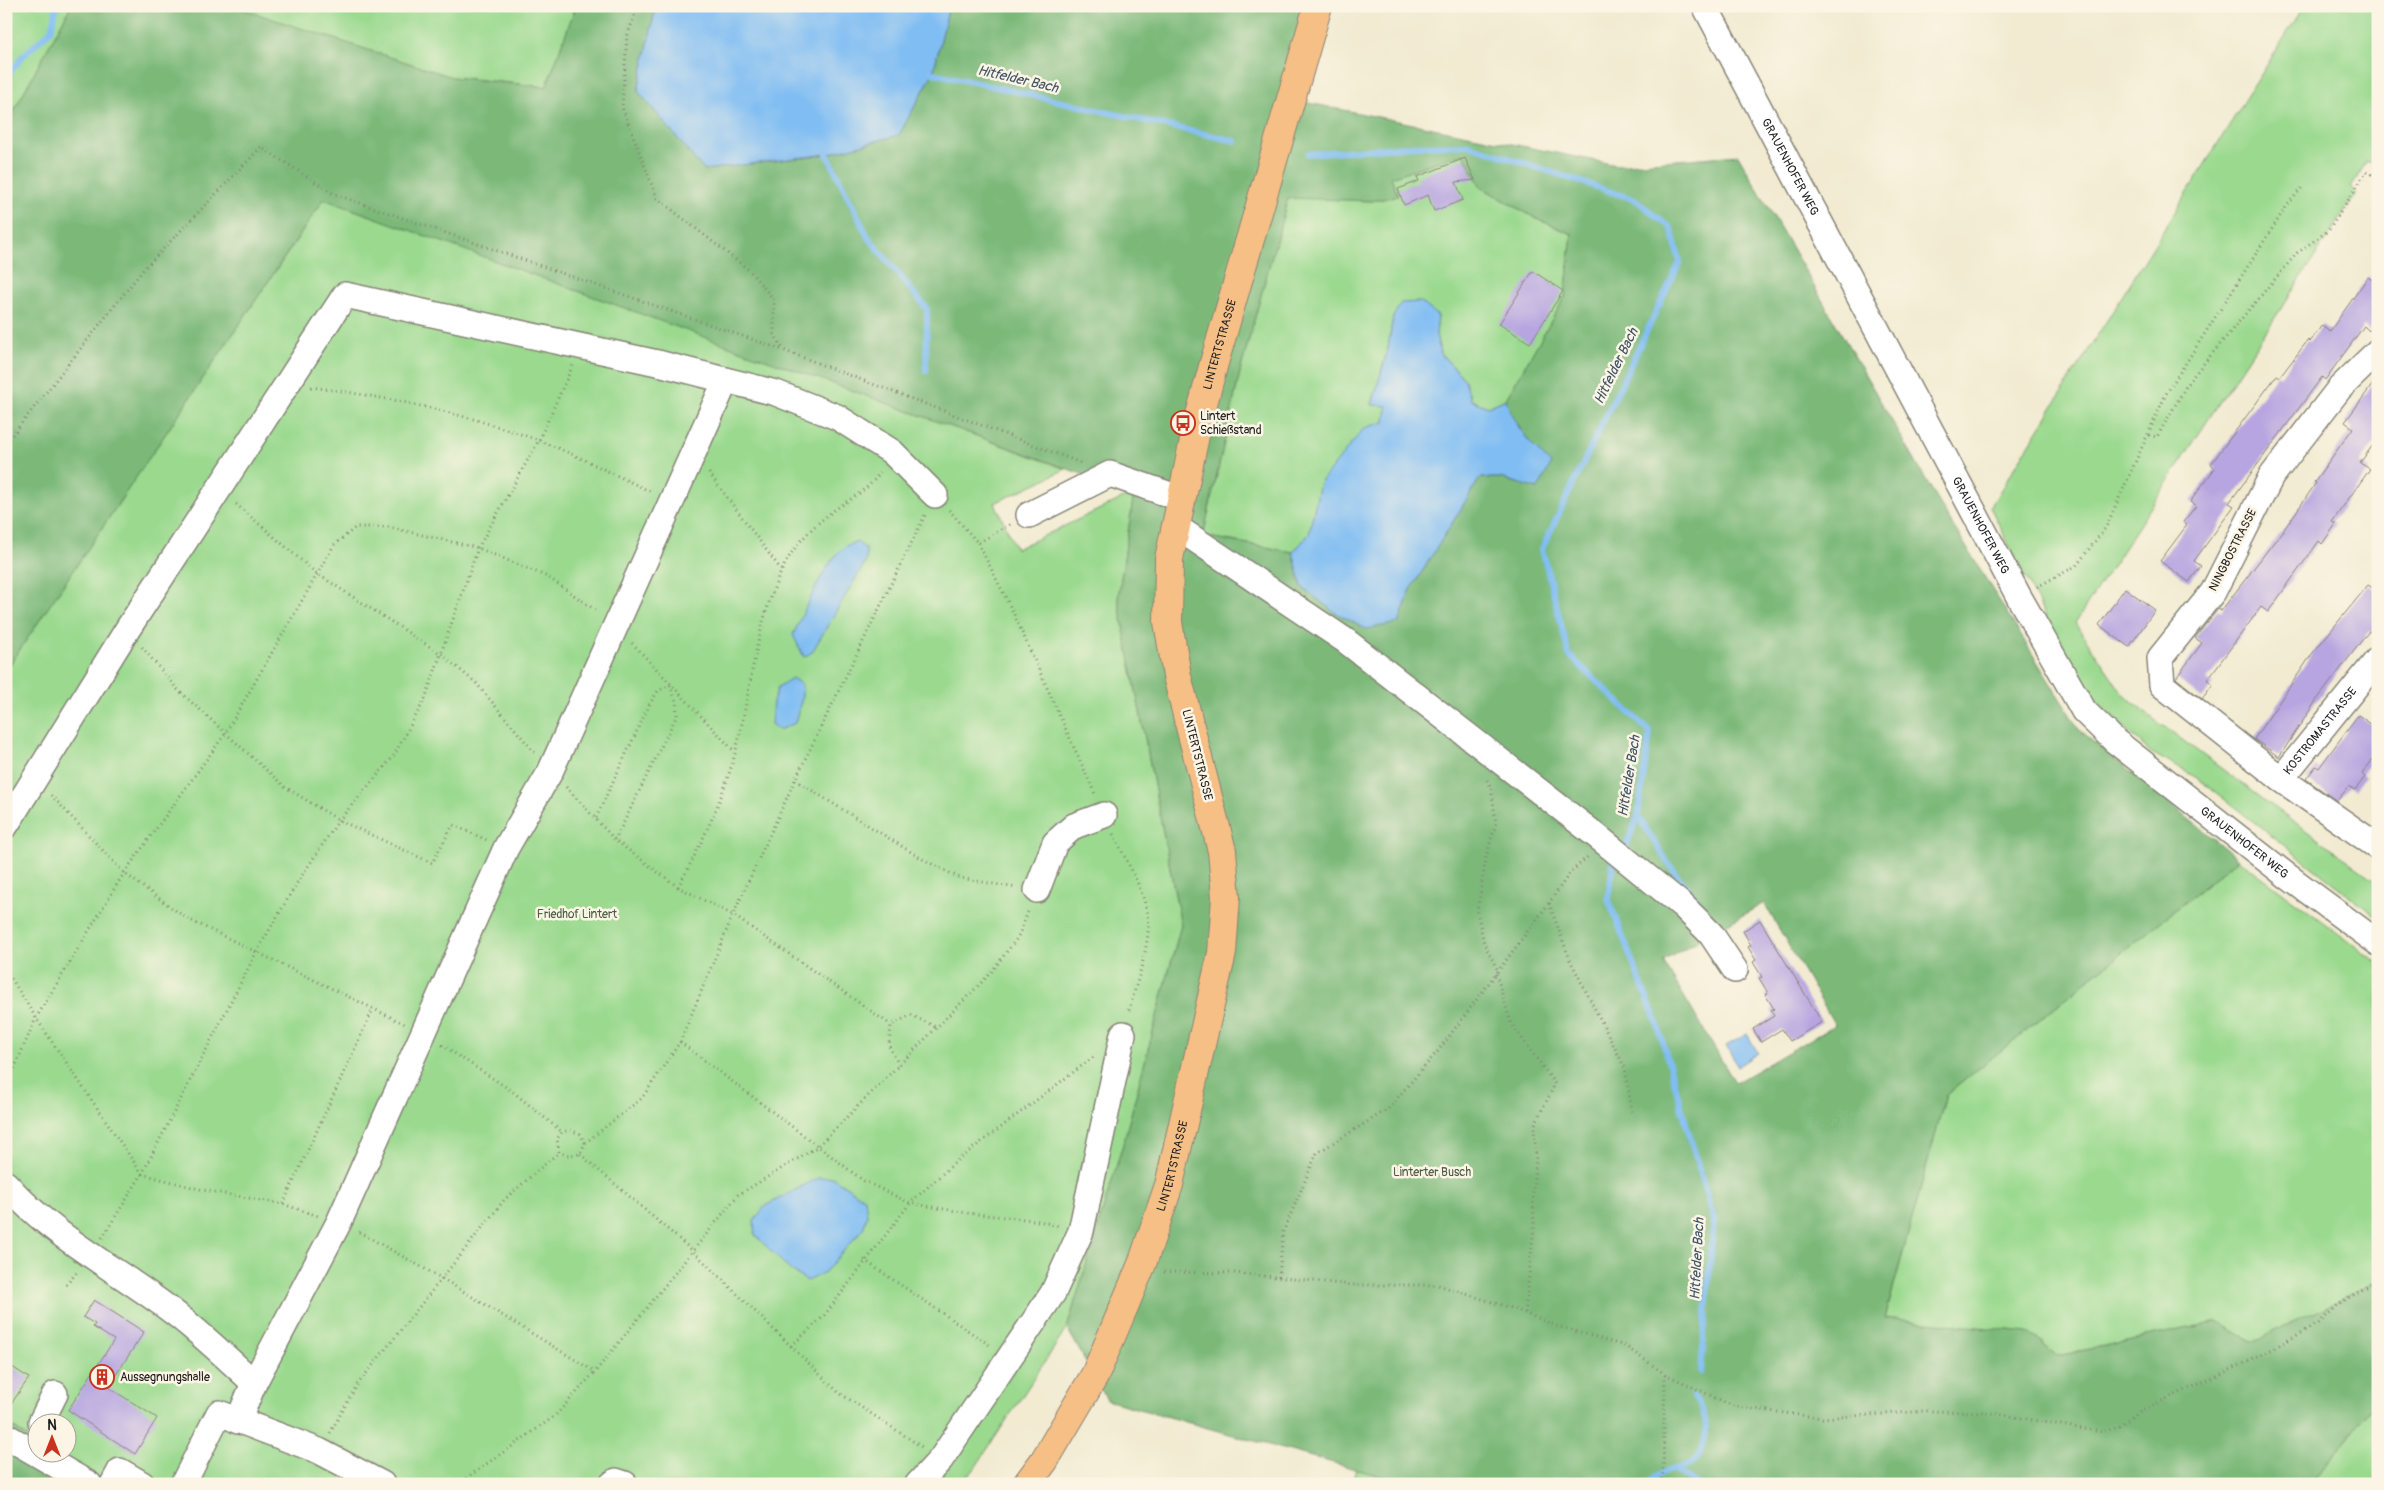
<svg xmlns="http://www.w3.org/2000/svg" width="2384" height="1490" viewBox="0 0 2384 1490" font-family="Pangolin,sans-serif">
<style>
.green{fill:#9ad98e;stroke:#5b7a55}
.forest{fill:#7bb979;stroke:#4c6a4a;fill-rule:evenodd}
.water{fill:#80bdf3;stroke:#4e6c88}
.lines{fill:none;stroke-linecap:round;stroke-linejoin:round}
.stream{stroke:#80bdf3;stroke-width:6}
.building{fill:#b6a5e0}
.minor-casing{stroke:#878477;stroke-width:28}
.major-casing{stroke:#878477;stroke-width:30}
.path{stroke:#878477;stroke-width:3;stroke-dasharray:1 4;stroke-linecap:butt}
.minor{stroke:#fff;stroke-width:25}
.major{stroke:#f5bf86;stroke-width:28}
.labels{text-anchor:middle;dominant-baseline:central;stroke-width:5;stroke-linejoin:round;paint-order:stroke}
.street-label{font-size:12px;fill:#1c1c1c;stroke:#fcf5e5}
.poi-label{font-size:12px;fill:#1c1c1c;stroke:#fcf5e5;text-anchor:start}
.park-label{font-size:12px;fill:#485e44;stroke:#fcf5e5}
.water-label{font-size:14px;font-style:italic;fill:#3f5467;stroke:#fcf5e5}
</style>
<rect width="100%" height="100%" fill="#fcf5e5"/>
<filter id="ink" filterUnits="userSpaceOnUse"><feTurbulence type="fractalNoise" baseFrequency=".02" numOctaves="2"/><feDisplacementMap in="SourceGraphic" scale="10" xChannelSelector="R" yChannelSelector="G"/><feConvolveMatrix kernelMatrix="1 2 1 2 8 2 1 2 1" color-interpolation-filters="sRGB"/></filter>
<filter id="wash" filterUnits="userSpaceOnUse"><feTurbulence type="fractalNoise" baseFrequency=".0096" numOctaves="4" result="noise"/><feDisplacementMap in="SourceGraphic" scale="20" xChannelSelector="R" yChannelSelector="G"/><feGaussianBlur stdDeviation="1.12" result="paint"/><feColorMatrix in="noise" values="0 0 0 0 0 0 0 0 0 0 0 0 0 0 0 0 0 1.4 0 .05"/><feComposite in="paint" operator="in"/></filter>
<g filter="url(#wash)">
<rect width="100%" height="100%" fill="#f2ebd2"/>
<path class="green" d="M6,6H71L6,125Z
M228,6H576L547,87L452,77Z
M2304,6H2378V163L2376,166L2367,161L2351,187L2356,194L2075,623L2121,691L2144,712L2378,883V918L2197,778L2150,752L2100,705L2069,663L1990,507Z
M1463,153L1481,187L1535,218L1572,234L1565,297L1506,399L1488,407L1471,400L1465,380L1440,353L1436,334L1438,316L1393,317L1388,348L1372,404L1388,406L1385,422L1320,483L1309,534L1293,552L1203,536L1241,368L1288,197L1372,201L1398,196L1391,177Z
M324,199L608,300L1066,469L995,503L1016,549L1134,493L1118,598L1181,925L1124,1141L1067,1328L973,1471L954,1484H108L93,1478L53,1453L68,1452V1422H38L37,1443L6,1423V670Z
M2238,859L2378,963V1281L2253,1342L2217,1322L2057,1356L2028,1332L1885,1319L1946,1095Z
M2378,1400V1484H2311Z
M1356,1469L1409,1484H1351Z"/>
<path class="forest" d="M71,6L236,7L452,77L546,87L576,6H656L638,91L705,170L827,154L899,135L933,73L949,6H1329L1299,101L1616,165L1738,155L1947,516L2080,731L2238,859L1946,1095L1885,1318L2028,1332L2057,1356L2217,1322L2253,1342L2378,1281V1400L2311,1484H1409L1107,1400L1067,1328L1124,1141L1181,925L1118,598L1134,493L324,199L6,670V125ZM1463,153L1481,187L1535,218L1572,234L1565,297L1506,399L1508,408L1531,446L1538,489L1500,478H1480L1410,591L1399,623L1302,587L1293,552L1203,536L1241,368L1288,198L1372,201L1398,196L1391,177ZM1764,903L1835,1025L1735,1083L1663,961Z
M6,1423L37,1443L90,1484H6Z"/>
<path class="water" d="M656,6H949L933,73L899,135L827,154L704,170L638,91Z
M1421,302L1438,316L1436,334L1440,353L1465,380L1471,400L1488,407L1506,399C1513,425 1532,446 1551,464L1538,489L1500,478H1480L1410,591L1399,623L1366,629L1334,612L1302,587L1293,552L1309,534L1320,483L1364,428L1385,422L1387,406L1372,405L1388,348L1393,317L1401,303Z
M857,542L866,549V561L812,652L804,657L793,635C803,614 826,558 846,546C849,544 853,543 857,542Z
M792,678L802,685V698L795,723L779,730L771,724L773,702L778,687Z
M1747,1034L1758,1053L1738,1066L1726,1046Z
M832,1177L865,1199L867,1215L863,1229L825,1272L807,1281L791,1271L755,1235L754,1221L765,1206L818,1178Z"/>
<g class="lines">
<path class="stream" d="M927,70L933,73L1235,141
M6,78L22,57L51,30L57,6
M826,146L827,154L868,237L927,309L926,371
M1308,154L1413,146L1469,145L1636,200L1671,228L1680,262L1542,549L1569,655L1650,732L1638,816L1625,849
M1638,816L1668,863L1707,914
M1613,864L1608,899L1658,1026L1714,1220L1701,1372
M1675,1470L1696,1484
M1648,1484C1662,1460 1697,1481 1705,1438C1708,1421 1703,1410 1694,1397"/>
</g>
<g id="blocks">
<path class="building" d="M1465,158L1475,180L1456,182L1463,200L1434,211L1428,195L1404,205L1398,189L1419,181L1417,177Z
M1533,271L1563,291L1530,343L1499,324Z
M2368,277L2378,284V319L2369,331L2364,326L2325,380L2322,377L2229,503L2234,506L2194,561L2201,566L2189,582L2160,561L2187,525L2183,522L2196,506L2190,502L2215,468L2211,464L2277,375L2280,377L2308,340L2310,342L2322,325L2330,331Z
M2378,377V438L2360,463L2370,469L2332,522L2336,524L2322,544L2319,541L2268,612L2261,607L2207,680L2213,684L2202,699L2176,678L2202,643L2195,638L2218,609L2221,611L2290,521L2316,483L2314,482L2353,428L2345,422Z
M2368,585L2378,591V637L2369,631L2316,701L2279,757L2254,739L2312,654Z
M2125,588L2155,610L2129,647L2099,625Z
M2358,715L2378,729V752L2362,774L2365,777L2355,790L2349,786L2337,801L2306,779L2316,766L2319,768Z
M1760,920L1822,1022L1790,1041L1782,1029L1761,1042L1753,1029L1774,1016L1771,1010L1774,1009L1765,994L1768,993L1759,978L1762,977L1753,962L1756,960L1748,947L1751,945L1743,931Z
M94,1300L144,1332L108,1387L157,1418L135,1454L68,1410L114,1340L93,1327L95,1324L83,1317Z
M6,1363L29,1378L6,1411Z"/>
</g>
</g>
<g filter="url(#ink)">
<use href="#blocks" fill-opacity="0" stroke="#878477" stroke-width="1"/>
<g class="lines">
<defs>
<g id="minor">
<path id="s1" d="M1705,6L2019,597L2084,711L2115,741L2286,875L2378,943"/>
<path d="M2378,351L2339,389L2271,477L2213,592L2160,658L2162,685L2281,779L2378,847"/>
<path d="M1029,515L1110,474L1182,499"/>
<path d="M1175,526L1346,641L1598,837L1683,906L1711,934L1735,970"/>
<path id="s2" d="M2281,779L2378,659"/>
<path d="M6,825L127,630L345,295L662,364L776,393L837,417L892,452L935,495"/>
<path d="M1037,890L1055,843L1074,826L1104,815"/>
<path d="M6,1184C54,1239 121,1271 177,1315C204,1336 229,1360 254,1383L238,1421"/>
<path d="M254,1383L339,1222L506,848L550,772L726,380"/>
<path d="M41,1422L55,1394"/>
<path d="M6,1436L89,1484"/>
<path d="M113,1484L120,1471L142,1484"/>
<path d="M183,1484L219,1413L319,1451L382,1484"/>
<path d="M612,1484L616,1481L625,1484"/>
<path d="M918,1484L941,1459L1053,1293L1081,1231L1123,1034"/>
</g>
<g id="major">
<path id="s3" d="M1027,1484L1044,1461L1095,1375L1142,1264L1169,1185L1222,953L1226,897L1222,851L1177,676L1168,622L1169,559L1197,426L1214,363L1318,6"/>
</g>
</defs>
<use href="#minor" class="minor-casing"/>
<use href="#major" class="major-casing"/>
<path class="path" d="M638,6L627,37L622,107L657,198L750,271L774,300V334L783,349
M311,387C388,397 465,413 537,440C576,454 614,475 652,492
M2149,435L2157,437L2189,381L2297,253L2329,230L2367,171L2378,179
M6,443L142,271L261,147L334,194L783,350L1081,463
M709,473L782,571
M236,504L316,573L441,654L476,683L535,753
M949,510L978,543L1011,524
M978,543L1012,610L1095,794
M2037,587L2076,566L2106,527L2166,394L2286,207L2304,185
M632,643L735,752
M142,647L177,689L285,787L339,820L432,863L453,825L487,840
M795,780L924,860L960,878L1017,888
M1487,780L1491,787L1496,823L1486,857L1477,912L1484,943L1498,971
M566,787L615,840L678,887L733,915L891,1025
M51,795L124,873L186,918L405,1024
M596,818L650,703L658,691L670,685L676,701L677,715L615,840
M1113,834C1126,860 1142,886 1148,915C1152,939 1135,989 1128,1013
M1587,857L1570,873L1549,903L1570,960L1625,1068L1632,1112
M678,887C702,843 723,799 736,750C751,691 755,626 782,570C792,548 809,530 828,515C845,501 869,491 880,472
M6,970L36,1018L142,1174L203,1190L283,1204L318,1216
M1496,974L1511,1023L1555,1084L1534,1126L1536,1159L1533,1191L1534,1227L1525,1314
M680,1042L864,1181L910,1203L967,1213L1034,1220L1059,1226
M442,1045L512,1091L562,1132
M899,1065L889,1046L891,1025L911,1015L936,1027
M6,1087L36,1018L124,873L225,734L334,545L356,527H388L478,548L548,577L598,612
M585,1143L580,1134L570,1130L562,1132L557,1139L559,1152L566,1155L580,1154L585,1143L642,1098L680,1042L733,915L795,780L926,513
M580,1154L693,1251L838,1392L922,1447
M283,1204L373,1009
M359,1232L443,1279L595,1372
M102,1238L142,1174L257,951L297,883L339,820L393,757L425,699L478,548L539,440L573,365
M864,1260L991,1346
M1164,1272L1234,1273L1353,1285H1438L1517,1310L1557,1326L1625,1346L1665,1374L1733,1406L1822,1418L1927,1411L1986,1412L2102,1432L2118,1427L2140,1411L2256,1358L2319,1323L2340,1303L2378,1280
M1279,1277L1283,1232L1317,1153L1388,1109L1438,1051L1549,903
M66,1285L78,1271
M791,1346L824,1316L910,1203L959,1159L1096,1055
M330,1433L357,1385L505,1199L559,1152
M458,1484L555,1416L595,1372L738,1195L817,1147L989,975L1018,937L1029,909
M1660,1484L1663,1473L1665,1374"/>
<use href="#minor" class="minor"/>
<use href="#major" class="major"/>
</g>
</g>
<defs>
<symbol id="bus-ring" viewBox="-11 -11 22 22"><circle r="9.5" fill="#fcf5e5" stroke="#c8321e" stroke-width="1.5"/><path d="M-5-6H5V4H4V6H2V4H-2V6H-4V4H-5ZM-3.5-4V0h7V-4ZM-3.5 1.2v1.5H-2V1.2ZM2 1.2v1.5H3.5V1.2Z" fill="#c8321e"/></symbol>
<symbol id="building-ring" viewBox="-11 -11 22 22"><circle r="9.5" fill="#fcf5e5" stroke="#c8321e" stroke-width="1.5"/><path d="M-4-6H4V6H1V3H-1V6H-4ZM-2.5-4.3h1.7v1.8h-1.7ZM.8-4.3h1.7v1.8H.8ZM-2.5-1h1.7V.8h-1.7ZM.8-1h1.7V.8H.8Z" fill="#c8321e"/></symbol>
</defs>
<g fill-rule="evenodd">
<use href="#bus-ring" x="1169" y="409" width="28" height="28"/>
<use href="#building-ring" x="88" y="1363" width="28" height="28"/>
</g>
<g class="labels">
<g class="street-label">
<text stroke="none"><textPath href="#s1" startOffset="182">GRAUENHOFER WEG</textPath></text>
<text stroke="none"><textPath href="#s3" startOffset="1192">LINTERTSTRASSE</textPath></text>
<text stroke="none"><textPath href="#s1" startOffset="588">GRAUENHOFER WEG</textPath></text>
<text transform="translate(2233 550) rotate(-63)">NINGBOSTRASSE</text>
<text stroke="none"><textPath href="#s2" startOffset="62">KOSTROMASTRASSE</textPath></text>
<text transform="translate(1197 755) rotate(76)">LINTERTSTRASSE</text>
<text stroke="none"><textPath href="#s1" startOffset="1008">GRAUENHOFER WEG</textPath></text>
<text stroke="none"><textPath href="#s3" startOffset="352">LINTERTSTRASSE</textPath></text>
</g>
<g class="poi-label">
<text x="1200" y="416">Lintert<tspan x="1200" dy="14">Schießstand</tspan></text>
<text x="120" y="1377">Aussegnungshalle</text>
</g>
<g class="park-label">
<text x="577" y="914">Friedhof Lintert</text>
<text x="1432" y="1172">Linterter Busch</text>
</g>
<g class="water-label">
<text transform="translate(1018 79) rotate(13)">Hitfelder Bach</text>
<text transform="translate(1616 366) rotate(-64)">Hitfelder Bach</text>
<text transform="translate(1629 776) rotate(-81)">Hitfelder Bach</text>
<text transform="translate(1697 1259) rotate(-87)">Hitfelder Bach</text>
</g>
</g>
<rect width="2384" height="1490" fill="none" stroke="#fcf5e5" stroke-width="25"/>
<g transform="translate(52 1438)"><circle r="24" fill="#fcf5e5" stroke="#a29e95"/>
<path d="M0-4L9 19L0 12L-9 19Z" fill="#c8321e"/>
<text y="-8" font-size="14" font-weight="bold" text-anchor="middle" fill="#1c1c1c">N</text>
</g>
</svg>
